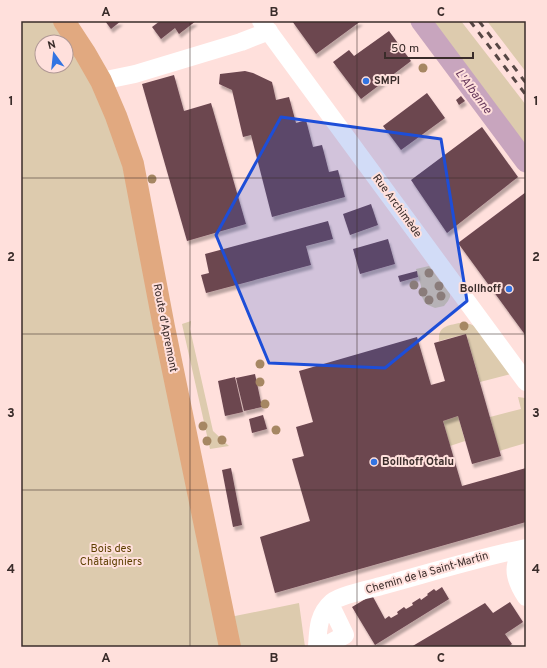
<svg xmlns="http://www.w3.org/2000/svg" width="547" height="668" viewBox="0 0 547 668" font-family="Overpass,sans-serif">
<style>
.green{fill:#ddcbae;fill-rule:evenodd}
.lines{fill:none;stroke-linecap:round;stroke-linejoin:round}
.river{stroke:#c8a5be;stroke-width:21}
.building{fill:#6c4650;filter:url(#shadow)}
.path{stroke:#9a8481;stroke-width:2;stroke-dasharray:1 3;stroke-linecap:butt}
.minor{stroke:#fff;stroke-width:18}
.major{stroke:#e1a980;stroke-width:22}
.rail{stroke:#574745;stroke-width:3;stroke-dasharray:7 7;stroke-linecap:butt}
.tree{fill:#a68763}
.marked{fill:#1d4ed8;fill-opacity:0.2;stroke:#1d4ed8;stroke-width:3;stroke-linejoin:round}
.grid{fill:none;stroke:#3a2c2a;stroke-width:1;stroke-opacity:0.55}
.poi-dot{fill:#3274e2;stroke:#ffe0dc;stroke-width:1.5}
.labels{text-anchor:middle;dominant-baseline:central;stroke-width:4;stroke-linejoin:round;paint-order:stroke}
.poi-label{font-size:11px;font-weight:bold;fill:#3a2c2a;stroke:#ffe0dc;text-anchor:start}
.street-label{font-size:11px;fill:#3a2c2a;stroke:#ffe0dc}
.park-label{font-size:11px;fill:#5d3f00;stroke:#ffe0dc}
.water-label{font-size:12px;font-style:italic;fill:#66375b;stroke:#ffe0dc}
.neatline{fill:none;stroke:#3a2c2a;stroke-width:1.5}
.grid-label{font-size:13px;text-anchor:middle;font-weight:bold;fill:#3a2c2a}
</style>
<defs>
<filter id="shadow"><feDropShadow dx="2" dy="4" stdDeviation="1" flood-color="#0004"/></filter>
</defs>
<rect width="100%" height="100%" fill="#ffe0dc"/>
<path class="green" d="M21,21H76L101,61L222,647H21ZM42,42H66V66H42Z
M410,21H461L526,105V174Z
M487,21H526V72Z
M429,266L450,294V297L448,301L444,306L435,308L428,305L425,303L421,295V286L416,269Z
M191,321L190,329L213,431L229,446L210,449L182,324Z
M459,323L470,324L477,327L511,374L480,382L466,334L439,341C438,326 447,326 459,323Z
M518,397L525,398L526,399V443L499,451L490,417L521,409Z
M458,416L465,441L450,446L443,421Z
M299,603L305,647H237L230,617Z"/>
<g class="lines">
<path class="river" d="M421,21L526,162"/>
</g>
<path class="building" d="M105,21H121L111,29Z
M160,21H196L179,34L175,28L161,39L152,27Z
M292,21H361L316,54Z
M389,31L411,61L361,99L333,62L349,50L354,56Z
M245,71L253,73L272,82L276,100L289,97L296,123L306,120L313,147L322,145L329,172L338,170L345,197L272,217L251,135L243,137L232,90L219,84L220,74Z
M174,75L184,111L211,103L246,224L187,241L142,84Z
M427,93L445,118L401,150L383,126Z
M461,96L465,101L459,105L456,100Z
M482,127L518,177L447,233L411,180Z
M526,192V336L458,243Z
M371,204L378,225L350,235L343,214Z
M328,221L333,239L306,246L311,265L206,293L201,275L209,273L205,254Z
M388,239L395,264L360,274L353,249Z
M417,271L418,277L400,282L398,276Z
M466,334L501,456L472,464L458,416L443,421L462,486L526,468V522L275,593L260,537L310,521L292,459L304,456L296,427L313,422L299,371L417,337L431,385L445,381L434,343Z
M255,374L262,407L244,411L236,378Z
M235,377L243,412L225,416L218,381Z
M263,415L267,429L252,433L249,419Z
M231,468L242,525L233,527L222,470Z
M442,587L449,599L375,645L352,607L372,595L385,619L389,616L391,618L398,614L397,612L404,607L406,609L413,605L412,603L420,598L421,600L428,595L427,594L434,589L436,591Z
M510,602L523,622L505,634L512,644L508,647H411L485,603L493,613Z"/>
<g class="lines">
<path class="path" d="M525,21L526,23"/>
<path class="minor" d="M261,21L526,382
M101,81L135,74L241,42L269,31
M526,551C509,564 516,582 526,597
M317,647C318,630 318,614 332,602C340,595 370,589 381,586C429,573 477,558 526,548
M323,647L345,635L330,604"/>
<path class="major" d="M64,21L85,53L101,81L116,116L133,164L164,327L230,647"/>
<path class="rail" d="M470,21L526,95
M479,21L526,83"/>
</g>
<g class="tree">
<circle cx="423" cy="68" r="4.5"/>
<circle cx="152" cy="179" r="4.5"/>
<circle cx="429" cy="273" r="4.5"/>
<circle cx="414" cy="285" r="4.5"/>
<circle cx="439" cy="286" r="4.5"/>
<circle cx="423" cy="292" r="4.5"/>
<circle cx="441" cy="296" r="4.5"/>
<circle cx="429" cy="300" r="4.5"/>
<circle cx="464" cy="326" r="4.5"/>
<circle cx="260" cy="364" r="4.5"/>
<circle cx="260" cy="382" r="4.5"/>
<circle cx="265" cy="404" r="4.5"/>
<circle cx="203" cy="426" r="4.5"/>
<circle cx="276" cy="430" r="4.5"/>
<circle cx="222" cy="440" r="4.5"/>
<circle cx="207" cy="441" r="4.5"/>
</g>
<path class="marked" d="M281,117L441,139L467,301L385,368L269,363L216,235Z"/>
<path class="grid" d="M190,21V647M357,21V647M21,178H526M21,334H526M21,490H526"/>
<g class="poi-dot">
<circle cx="366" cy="81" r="4"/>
<circle cx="509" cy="289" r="4"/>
<circle cx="374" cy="462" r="4"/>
</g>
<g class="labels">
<g class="poi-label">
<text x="374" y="81">SMPI</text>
<text x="501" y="289" text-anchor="end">Bollhoff</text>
<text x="382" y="462">Bollhoff Otalu</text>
</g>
<g class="street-label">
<text transform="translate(397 206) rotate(54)">Rue Archimède</text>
<text transform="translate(165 328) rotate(79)">Route d'Apremont</text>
<text transform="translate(427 573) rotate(-16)">Chemin de la Saint-Martin</text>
</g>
<g class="park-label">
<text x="111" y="549">Bois des<tspan x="111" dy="13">Châtaigniers</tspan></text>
</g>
<g class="water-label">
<text transform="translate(473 92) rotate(53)">L'Albanne</text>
</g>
</g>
<rect width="547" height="668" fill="none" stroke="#ffe0dc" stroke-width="44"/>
<g transform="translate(54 54) rotate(345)"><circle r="19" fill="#ffe0dc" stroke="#b09895"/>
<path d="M0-3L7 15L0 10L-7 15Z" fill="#3274e2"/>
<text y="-6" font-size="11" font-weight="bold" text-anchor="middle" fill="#3a2c2a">N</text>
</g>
<path d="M385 52v6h88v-6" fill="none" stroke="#3a2c2a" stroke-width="2"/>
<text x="391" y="52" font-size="12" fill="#3a2c2a" stroke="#ffe0dc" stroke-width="3" paint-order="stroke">50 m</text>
<rect x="22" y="22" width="503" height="624" class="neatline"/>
<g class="grid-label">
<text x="106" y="16">A</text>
<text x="274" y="16">B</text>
<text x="441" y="16">C</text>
<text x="11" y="105">1</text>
<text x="536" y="105">1</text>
<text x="11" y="261">2</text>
<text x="536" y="261">2</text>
<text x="11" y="417">3</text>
<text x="536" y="417">3</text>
<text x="11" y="573">4</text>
<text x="536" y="573">4</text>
<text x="106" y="662">A</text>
<text x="274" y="662">B</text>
<text x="441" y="662">C</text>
</g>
</svg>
